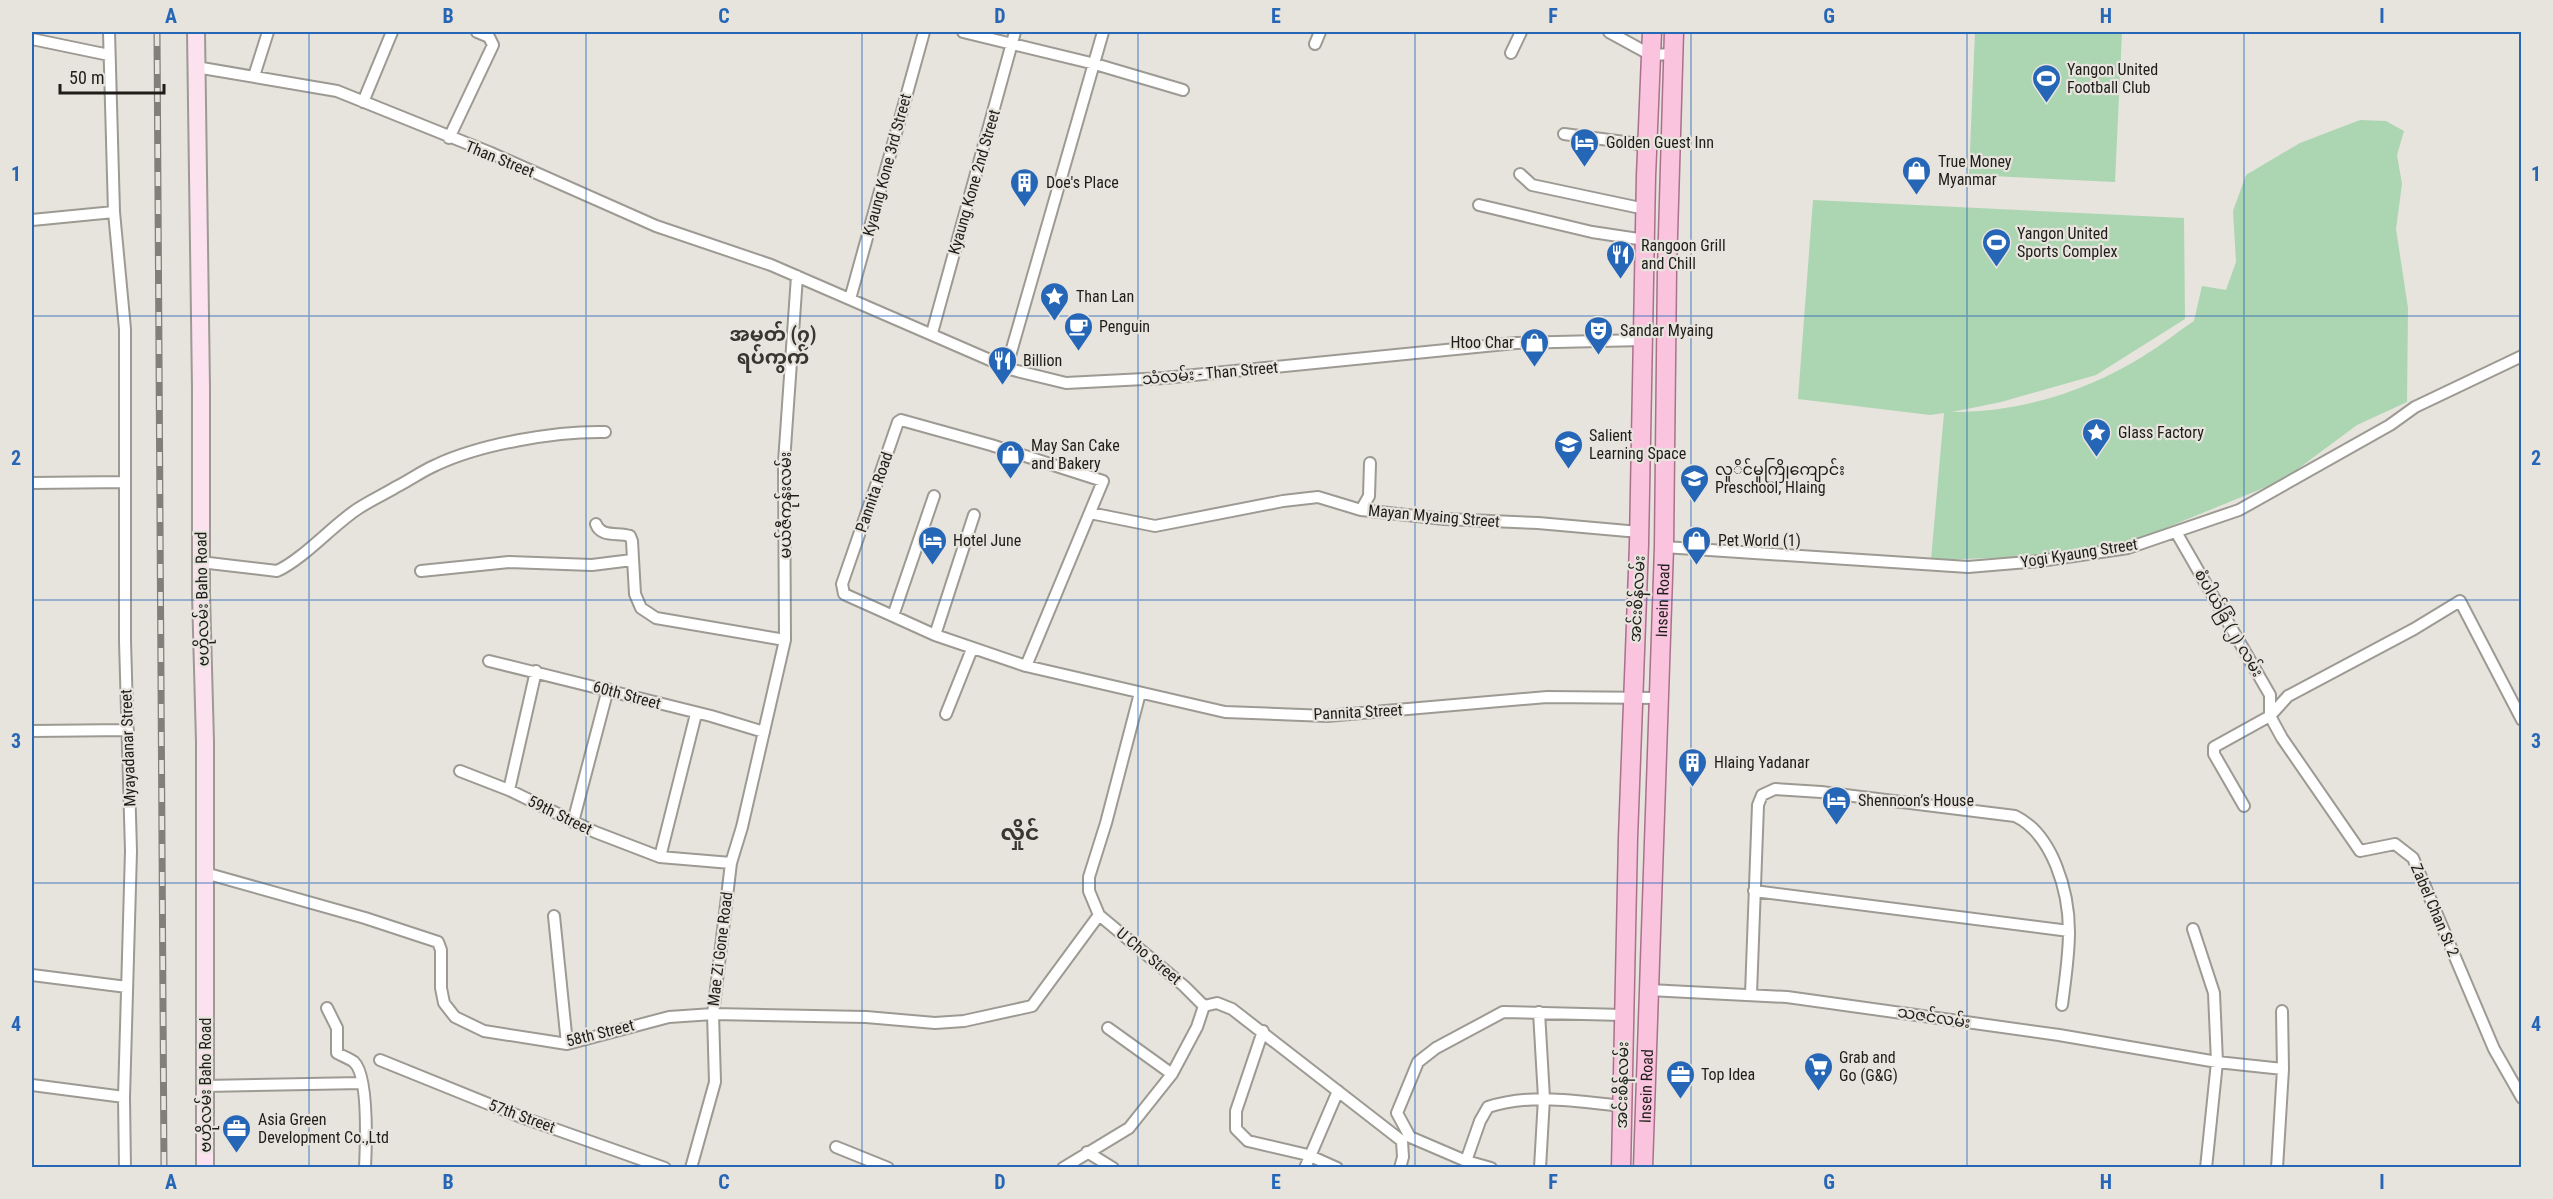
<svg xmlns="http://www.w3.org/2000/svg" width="2553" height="1199" viewBox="0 0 2553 1199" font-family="'Roboto Condensed','Noto Sans Myanmar',sans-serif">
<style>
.green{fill:#abd6b1}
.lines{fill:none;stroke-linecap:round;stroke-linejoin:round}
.street-casing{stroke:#9d9a93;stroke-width:14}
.secondary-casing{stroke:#9d9a93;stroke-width:20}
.primary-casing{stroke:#aa708c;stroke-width:21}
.street{stroke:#fff;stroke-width:10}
.secondary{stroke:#fce2ef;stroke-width:16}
.primary{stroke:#fac4df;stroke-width:18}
.rail-casing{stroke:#827f7b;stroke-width:7}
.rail{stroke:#e7e3dd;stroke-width:4.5;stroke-dasharray:14;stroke-linecap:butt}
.grid{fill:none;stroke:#2666b7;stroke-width:1.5;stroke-opacity:0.55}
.labels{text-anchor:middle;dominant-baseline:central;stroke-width:4.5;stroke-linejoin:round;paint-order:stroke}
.poi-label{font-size:16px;fill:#1e1d1a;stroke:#e7e3dd;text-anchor:start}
.street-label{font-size:16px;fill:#1e1d1a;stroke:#e7e3dd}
.quarter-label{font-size:20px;font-weight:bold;fill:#393631;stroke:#e7e3dd}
.district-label{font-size:22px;font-weight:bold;fill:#393631;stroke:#e7e3dd}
.neatline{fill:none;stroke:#2666b7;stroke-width:2}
.grid-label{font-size:20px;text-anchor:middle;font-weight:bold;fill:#2666b7}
</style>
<rect width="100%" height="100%" fill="#e7e3dd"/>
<path class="green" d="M1975,32H2122L2115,182L1969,175Z
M2360,120L2386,121L2404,131L2397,155L2402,184L2396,229L2408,308L2407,402L2357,425L2283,480L2129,543L2024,557L1931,560L1944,413L1930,415L1798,399L1813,200L2184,218L2185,319L2096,375L2001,402L1952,412C2019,413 2088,391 2145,355C2162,345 2177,332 2194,321L2202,286L2226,290L2236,262L2233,211L2246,175L2300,143Z"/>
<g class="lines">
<defs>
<path id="street" d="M109,32L114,212L125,329V641L131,851L124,1097L125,1168
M963,32L1095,64L1183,90
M1609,32L1651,55L1673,54
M32,39L109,55
M1315,44L1320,32
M1511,53L1521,32
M196,67L337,91L491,153L656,226L771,265L1013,370L1066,383L1164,378L1516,343L1643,340
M254,76L268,32
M363,102L392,32
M1564,134L1647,145
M449,138L493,45L489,37L477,32
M1520,174L1532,185L1645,209
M1479,205L1592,232L1645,240
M32,220L114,212
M850,299L924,32
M932,333L1015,32
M1007,366L1103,32
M32,483L125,482
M934,496L893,616L844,594L842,584L898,422L901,420L991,445L1103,481L1026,666
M1361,510L1369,496L1370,463
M1090,513L1155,526L1283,501L1318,497L1361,510L1444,519L1538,523L1639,532
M596,524C601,538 618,532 630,536L632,541L635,594L641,608L656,618L785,640
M2176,532L2270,695V716
M1664,547L1968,567L2040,561L2128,548L2239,510L2390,425L2415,407L2522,356
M200,562L277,571C303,559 331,527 356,510C369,501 383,495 396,487C410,480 422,471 436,465C481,444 555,431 605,432
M421,571L509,562L592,565L632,560
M893,616L935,635L1026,666L1225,712L1327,716L1547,697L1659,698
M935,635L974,515
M489,661L711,716L764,732
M1140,693L1106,823L1089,877V891L1099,915L1184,986L1204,1006
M946,714L972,649
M2270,716L2282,738L2360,851L2395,844L2413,858L2494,1049L2522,1098
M32,731L128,730
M460,771L509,790L595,832L660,857L731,863
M509,790L536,671
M2244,806L2214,754V747L2270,716L2288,696L2414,629L2460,601L2522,720
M573,822L608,689
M660,857L696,714
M205,873L365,918L438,942L441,950V988L444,1003L455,1017L484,1031L567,1044L669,1017L713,1014L866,1017L935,1023L964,1021L1032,1006L1099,915
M1754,891L2069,931
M554,916L567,1044
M2193,929L2214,993L2217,1062L2206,1168
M32,975L127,987
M1649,990L1787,997L2059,1035L2217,1062L2283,1069
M1751,994L1758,805L1762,795L1775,789L1821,792L2015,816C2053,834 2069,892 2069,932C2069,956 2065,981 2062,1005
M1204,1006L1217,1003L1232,1009L1402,1141L1403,1157L1400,1168
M327,1008L337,1028V1053C342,1056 349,1058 354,1062C369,1076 366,1146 365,1168
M1539,1012L1544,1098L1540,1168
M1108,1028L1172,1074
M1263,1031L1236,1111V1129L1248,1141L1308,1155L1337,1168
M380,1060L521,1117L665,1168
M32,1085L124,1097
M205,1086L362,1083
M836,1147L888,1168
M1087,1152L1113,1168
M1466,1161L1480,1121L1488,1107C1532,1093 1576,1101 1621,1106
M691,1168L715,1082L713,1014L731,863L742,827L785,640L784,462L797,276
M1063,1168L1129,1128L1172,1074L1197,1027L1204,1006
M1305,1168L1338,1091
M1491,1168L1466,1161L1410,1137L1397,1113L1418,1062L1436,1048L1503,1012L1623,1015
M2277,1168L2283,1069L2282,1011"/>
<path id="secondary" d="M196,32L201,388V594L205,742V1168"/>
<g id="primary">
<path d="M1621,1168L1628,838L1639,544L1646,176L1652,32"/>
<path id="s1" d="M1643,1168L1664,547L1667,269L1674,32"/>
</g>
</defs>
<use href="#street" class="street-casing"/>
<use href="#secondary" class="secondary-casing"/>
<use href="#primary" class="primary-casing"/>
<use href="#street" class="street"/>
<use href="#secondary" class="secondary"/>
<use href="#primary" class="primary"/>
<defs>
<path id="rail" d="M157,32L164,1168"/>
</defs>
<use href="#rail" class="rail-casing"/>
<use href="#rail" class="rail"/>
</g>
<path class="grid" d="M309,32V1168M586,32V1168M862,32V1168M1138,32V1168M1415,32V1168M1691,32V1168M1967,32V1168M2244,32V1168M32,316H2522M32,600H2522M32,883H2522"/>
<defs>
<symbol id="stadium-pin" viewBox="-11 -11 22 30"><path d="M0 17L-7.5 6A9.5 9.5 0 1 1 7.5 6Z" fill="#2666b7" stroke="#e7e3dd"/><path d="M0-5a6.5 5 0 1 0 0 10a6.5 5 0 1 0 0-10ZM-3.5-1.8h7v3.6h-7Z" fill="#fff"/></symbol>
<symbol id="hotel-pin" viewBox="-11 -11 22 30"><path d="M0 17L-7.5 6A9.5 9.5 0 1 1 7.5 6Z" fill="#2666b7" stroke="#e7e3dd"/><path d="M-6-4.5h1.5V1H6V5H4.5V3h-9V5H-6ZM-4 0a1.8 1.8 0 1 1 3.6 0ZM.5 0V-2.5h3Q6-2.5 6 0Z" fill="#fff"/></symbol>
<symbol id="shop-pin" viewBox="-11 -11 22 30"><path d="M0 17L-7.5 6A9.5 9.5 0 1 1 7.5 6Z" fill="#2666b7" stroke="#e7e3dd"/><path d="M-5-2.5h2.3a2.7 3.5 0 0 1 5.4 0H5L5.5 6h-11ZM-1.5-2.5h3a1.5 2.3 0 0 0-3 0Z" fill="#fff"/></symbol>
<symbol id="building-pin" viewBox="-11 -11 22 30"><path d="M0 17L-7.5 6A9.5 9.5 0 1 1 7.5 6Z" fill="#2666b7" stroke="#e7e3dd"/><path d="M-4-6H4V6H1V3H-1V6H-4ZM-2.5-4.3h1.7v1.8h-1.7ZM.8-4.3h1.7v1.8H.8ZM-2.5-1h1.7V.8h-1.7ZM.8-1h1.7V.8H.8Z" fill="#fff"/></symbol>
<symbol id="restaurant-pin" viewBox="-11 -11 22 30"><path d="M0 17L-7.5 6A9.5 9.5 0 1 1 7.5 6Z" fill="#2666b7" stroke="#e7e3dd"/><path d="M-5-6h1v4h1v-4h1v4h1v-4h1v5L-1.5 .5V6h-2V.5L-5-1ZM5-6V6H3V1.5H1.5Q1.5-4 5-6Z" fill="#fff"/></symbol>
<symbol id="sight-pin" viewBox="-11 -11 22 30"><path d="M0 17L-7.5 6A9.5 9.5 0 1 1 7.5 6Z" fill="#2666b7" stroke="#e7e3dd"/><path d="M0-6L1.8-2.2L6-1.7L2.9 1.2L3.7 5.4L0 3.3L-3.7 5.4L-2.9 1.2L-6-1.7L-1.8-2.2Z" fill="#fff"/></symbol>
<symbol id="cafe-pin" viewBox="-11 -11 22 30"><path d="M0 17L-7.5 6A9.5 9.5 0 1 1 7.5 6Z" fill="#2666b7" stroke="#e7e3dd"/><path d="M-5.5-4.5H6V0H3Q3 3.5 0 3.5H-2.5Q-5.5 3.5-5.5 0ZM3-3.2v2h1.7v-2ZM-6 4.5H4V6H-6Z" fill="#fff"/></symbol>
<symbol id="theatre-pin" viewBox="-11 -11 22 30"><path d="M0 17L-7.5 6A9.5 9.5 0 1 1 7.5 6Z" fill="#2666b7" stroke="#e7e3dd"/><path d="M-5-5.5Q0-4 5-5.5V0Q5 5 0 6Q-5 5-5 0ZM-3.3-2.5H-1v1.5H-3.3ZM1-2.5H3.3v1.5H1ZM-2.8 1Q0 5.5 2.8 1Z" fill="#fff"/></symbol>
<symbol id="school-pin" viewBox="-11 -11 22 30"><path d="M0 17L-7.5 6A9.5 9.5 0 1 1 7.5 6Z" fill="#2666b7" stroke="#e7e3dd"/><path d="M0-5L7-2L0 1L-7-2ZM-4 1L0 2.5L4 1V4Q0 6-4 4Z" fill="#fff"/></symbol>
<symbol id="supermarket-pin" viewBox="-11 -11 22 30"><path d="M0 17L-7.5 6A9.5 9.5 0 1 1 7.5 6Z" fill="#2666b7" stroke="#e7e3dd"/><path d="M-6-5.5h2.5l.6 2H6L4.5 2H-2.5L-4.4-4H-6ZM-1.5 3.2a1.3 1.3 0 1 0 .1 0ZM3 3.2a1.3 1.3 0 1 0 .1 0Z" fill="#fff"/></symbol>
<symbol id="office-pin" viewBox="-11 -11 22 30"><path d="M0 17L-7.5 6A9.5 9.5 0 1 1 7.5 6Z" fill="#2666b7" stroke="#e7e3dd"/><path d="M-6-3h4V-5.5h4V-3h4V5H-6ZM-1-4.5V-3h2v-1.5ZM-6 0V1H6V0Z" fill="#fff"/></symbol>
</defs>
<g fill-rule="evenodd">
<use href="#stadium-pin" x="2030" y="62" width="33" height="45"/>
<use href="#hotel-pin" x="1568" y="126" width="33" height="45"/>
<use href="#shop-pin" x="1900" y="154" width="33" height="45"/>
<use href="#building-pin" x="1008" y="166" width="33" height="45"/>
<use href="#stadium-pin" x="1980" y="226" width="33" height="45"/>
<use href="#restaurant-pin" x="1604" y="238" width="33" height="45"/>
<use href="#sight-pin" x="1038" y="280" width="33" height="45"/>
<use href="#cafe-pin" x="1062" y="310" width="33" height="45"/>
<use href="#theatre-pin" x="1582" y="314" width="33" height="45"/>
<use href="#shop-pin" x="1518" y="326" width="33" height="45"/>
<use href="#restaurant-pin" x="986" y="344" width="33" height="45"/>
<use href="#sight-pin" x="2080" y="416" width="33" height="45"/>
<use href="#school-pin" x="1552" y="428" width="33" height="45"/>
<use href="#shop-pin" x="994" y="438" width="33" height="45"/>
<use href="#school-pin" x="1678" y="462" width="33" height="45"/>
<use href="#hotel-pin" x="916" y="524" width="33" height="45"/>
<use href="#shop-pin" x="1680" y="524" width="33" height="45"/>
<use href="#building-pin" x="1676" y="746" width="33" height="45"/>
<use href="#hotel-pin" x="1820" y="784" width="33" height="45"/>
<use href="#supermarket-pin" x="1802" y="1050" width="33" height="45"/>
<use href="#office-pin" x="1664" y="1058" width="33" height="45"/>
<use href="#office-pin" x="220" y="1112" width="33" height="45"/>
</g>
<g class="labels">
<g class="poi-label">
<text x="2067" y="69">Yangon United<tspan x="2067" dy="18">Football Club</tspan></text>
<text x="1606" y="142">Golden Guest Inn</text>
<text x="1938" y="161">True Money<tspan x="1938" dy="18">Myanmar</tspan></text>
<text x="1046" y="182">Doe's Place</text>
<text x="2017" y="233">Yangon United<tspan x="2017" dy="18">Sports Complex</tspan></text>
<text x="1641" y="245">Rangoon Grill<tspan x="1641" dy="18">and Chill</tspan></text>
<text x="1076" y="296">Than Lan</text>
<text x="1099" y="326">Penguin</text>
<text x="1620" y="330">Sandar Myaing</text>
<text x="1514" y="342" text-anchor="end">Htoo Char</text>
<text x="1023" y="360">Billion</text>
<text x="2118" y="432">Glass Factory</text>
<text x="1589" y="435">Salient<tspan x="1589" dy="18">Learning Space</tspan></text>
<text x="1031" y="445">May San Cake<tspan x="1031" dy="18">and Bakery</tspan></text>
<text x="1715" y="469">လှုိင်မူကြိုကျောင်း<tspan x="1715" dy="18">Preschool, Hlaing</tspan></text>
<text x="953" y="540">Hotel June</text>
<text x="1718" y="540">Pet World (1)</text>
<text x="1714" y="762">Hlaing Yadanar</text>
<text x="1858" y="800">Shennoon’s House</text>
<text x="1839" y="1057">Grab and<tspan x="1839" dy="18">Go (G&amp;G)</tspan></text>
<text x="1701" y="1074">Top Idea</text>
<text x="258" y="1119">Asia Green<tspan x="258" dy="18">Development Co.,Ltd</tspan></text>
</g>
<g class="street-label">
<text transform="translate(500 159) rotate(22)">Than Street</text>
<text transform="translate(887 165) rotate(-75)">Kyaung Kone 3rd Street</text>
<text transform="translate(974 182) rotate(-74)">Kyaung Kone 2nd Street</text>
<text transform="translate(1210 373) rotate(-5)">သံလမ်း - Than Street</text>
<text transform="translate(874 492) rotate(-71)">Pannita Road</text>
<text transform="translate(785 505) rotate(-90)">မယ်ဇီကုန်းလမ်း</text>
<text transform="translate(1434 516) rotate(5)">Mayan Myaing Street</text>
<text transform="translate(2079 553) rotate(-9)">Yogi Kyaung Street</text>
<text transform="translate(202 599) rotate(-91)">ဗဟိုလမ်း Baho Road</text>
<text transform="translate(1637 599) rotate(-87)">အင်းစိန်လမ်း</text>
<text stroke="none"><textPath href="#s1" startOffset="568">Insein Road</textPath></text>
<text transform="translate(2229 623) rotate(60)">စံပါယ်ခြံ (၂) လမ်း</text>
<text transform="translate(627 695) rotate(15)">60th Street</text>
<text transform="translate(1358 712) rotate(-3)">Pannita Street</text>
<text transform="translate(128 748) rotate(-92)">Myayadanar Street</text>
<text transform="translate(560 815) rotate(26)">59th Street</text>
<text transform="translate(2435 910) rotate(67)">Zabel Chan St 2</text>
<text transform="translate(720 949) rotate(-83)">Mae Zi Gone Road</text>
<text transform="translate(1149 956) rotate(40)">U Cho Street</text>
<text transform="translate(1934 1017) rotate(9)">သဇင်လမ်း</text>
<text transform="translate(600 1033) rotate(-14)">58th Street</text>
<text transform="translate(205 1085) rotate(-90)">ဗဟိုလမ်း Baho Road</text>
<text transform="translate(1622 1085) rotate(-89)">အင်းစိန်လမ်း</text>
<text stroke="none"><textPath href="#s1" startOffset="82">Insein Road</textPath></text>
<text transform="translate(522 1116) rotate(20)">57th Street</text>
</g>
<g class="quarter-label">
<text x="773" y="334">အမှတ် (၇)<tspan x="773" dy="23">ရပ်ကွက်</tspan></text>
</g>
<g class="district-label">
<text x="1020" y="832">လှိုင်</text>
</g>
</g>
<rect width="2553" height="1199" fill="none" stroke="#e7e3dd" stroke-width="66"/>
<path d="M60 84v9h104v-9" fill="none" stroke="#1e1d1a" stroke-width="3"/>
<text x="69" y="84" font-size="18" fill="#1e1d1a" stroke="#e7e3dd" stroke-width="4.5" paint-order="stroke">50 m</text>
<rect x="33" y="33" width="2487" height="1133" class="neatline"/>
<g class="grid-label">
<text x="171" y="23">A</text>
<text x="448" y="23">B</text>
<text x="724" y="23">C</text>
<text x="1000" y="23">D</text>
<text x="1276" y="23">E</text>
<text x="1553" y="23">F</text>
<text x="1829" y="23">G</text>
<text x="2106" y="23">H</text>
<text x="2382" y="23">I</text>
<text x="16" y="181">1</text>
<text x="2536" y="181">1</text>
<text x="16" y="465">2</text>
<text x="2536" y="465">2</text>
<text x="16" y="748">3</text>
<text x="2536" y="748">3</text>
<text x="16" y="1031">4</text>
<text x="2536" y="1031">4</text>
<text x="171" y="1189">A</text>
<text x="448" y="1189">B</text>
<text x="724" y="1189">C</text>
<text x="1000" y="1189">D</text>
<text x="1276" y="1189">E</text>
<text x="1553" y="1189">F</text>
<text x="1829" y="1189">G</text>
<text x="2106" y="1189">H</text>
<text x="2382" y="1189">I</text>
</g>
</svg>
